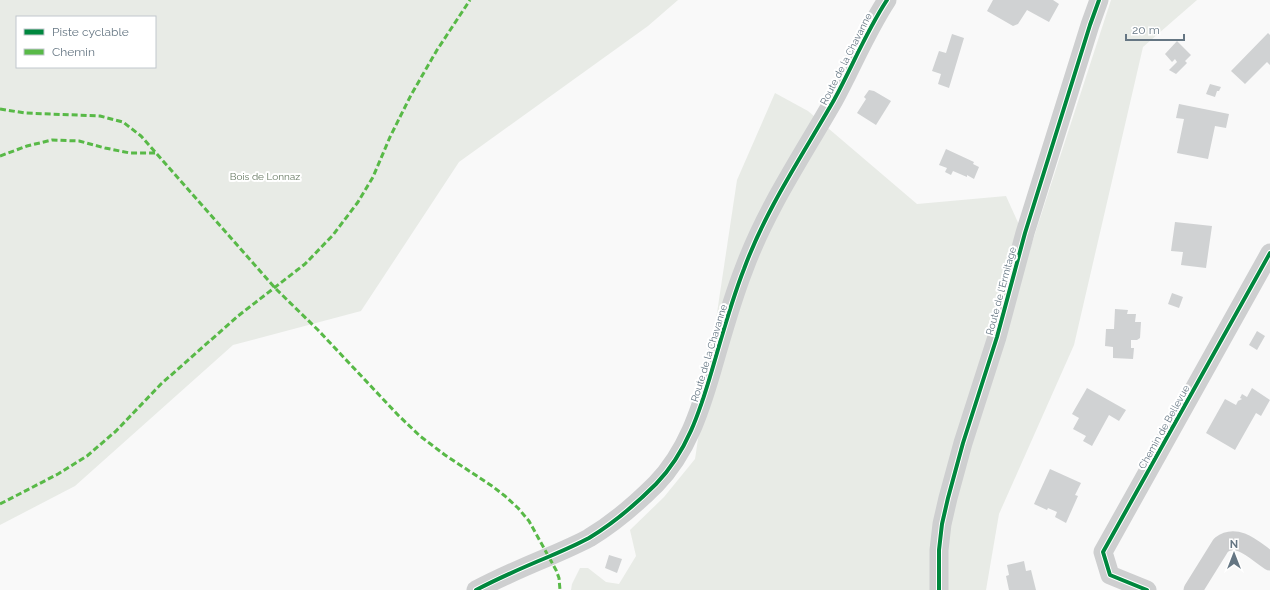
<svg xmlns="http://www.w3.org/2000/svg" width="1270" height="590" viewBox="0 0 1270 590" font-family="Raleway,sans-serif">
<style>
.green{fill:#e8ebe6;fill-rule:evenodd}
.building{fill:#d0d2d3}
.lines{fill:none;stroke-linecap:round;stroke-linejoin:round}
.street{stroke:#cecfd0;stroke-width:19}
.quiet{stroke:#58b947;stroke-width:3;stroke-dasharray:6 3;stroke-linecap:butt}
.cycleway-casing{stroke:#fff;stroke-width:6}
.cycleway{stroke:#00873e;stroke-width:4}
.labels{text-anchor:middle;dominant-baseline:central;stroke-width:4;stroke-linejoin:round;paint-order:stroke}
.street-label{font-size:10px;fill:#657683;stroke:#fff}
.park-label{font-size:10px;fill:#687a64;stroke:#fff}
</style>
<rect width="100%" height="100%" fill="#f9f9f9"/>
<path class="green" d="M0,0H678L648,26L459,162L361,311L233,345L75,486L0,525ZM17,17H155V67H17Z
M1111,0H1197L1143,47L1074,345L999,514L986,590H571L572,584L580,568H588L606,582L619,584L636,556L630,530L664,497L695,459L737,180L775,93L808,111L917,204L1006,196L1030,249Z"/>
<path class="building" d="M993,0H1053L1059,4L1049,22L1027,10L1018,24L1013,26L987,11Z
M1268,33L1270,35V65L1267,62L1245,84L1231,71Z
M952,34L964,38L949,88L938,84L941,74L932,71L939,51L946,53Z
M1177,41L1191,55L1185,61L1187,63L1176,74L1169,70L1177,62L1175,59L1172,62L1165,54Z
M1210,84L1221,87L1219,91H1217L1215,97L1206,94Z
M869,90L874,91L891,101L876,125L857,113L866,99L864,97Z
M1179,104L1229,114L1226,128L1215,126L1208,159L1177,153L1184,119L1176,118Z
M946,149L974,162L973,164L979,167L974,179L967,175V177L953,171L951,175L945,172L947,168L939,165Z
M1175,222L1212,226L1206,268L1181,265L1183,252L1171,251Z
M1172,293L1183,297L1179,308L1168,304Z
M1115,309L1128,310L1127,314H1136L1135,322H1141L1140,338L1137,340H1131V348H1134L1133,359L1113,358V347L1105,346L1106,329H1114Z
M1257,331L1265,336L1257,350L1249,345Z
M1087,388L1126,410L1119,421L1109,415L1092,446L1083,441L1086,436L1073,429L1079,418L1072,414Z
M1252,388L1270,400L1261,416L1256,413L1235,450L1206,433L1225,399L1236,405L1238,401L1242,399L1240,398L1242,394L1247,397Z
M1050,469L1081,483L1075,495L1078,496L1066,523L1055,517L1057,512L1048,508L1047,510L1034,504Z
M609,555L622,559L617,573L605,568Z
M1024,561L1026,571L1031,570L1036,590H1009L1006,576L1009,575L1007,565Z"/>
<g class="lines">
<path class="street" d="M476,590C499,578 524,567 548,557C562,551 576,545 589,538C614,523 636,504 656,484C687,452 700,411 712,370C722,336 731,302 744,269C766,209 802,156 834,100C852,67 866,32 887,0
M939,590V550L942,524L948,498L963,443L997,337L1025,233L1090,25L1099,0
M1147,590L1110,575L1103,552L1270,253
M1193,590L1221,545C1238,532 1256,552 1270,561"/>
<path class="quiet" d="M0,109L25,113L100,116L123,122L141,136L275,288L318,330L398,415L420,436L445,455L492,486L505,496L518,508L529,521L556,570L559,578L560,590
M0,156L27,146L52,140L79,141L105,148L130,153H156
M0,504L58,474L87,456L116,431L161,384L238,316L305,264L333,235L358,202L373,177L390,137L411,95L437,50L470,0"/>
<defs>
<path id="cycleway" d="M476,590C499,578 524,567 548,557C562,551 576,545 589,538C614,523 636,504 656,484C687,452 700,411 712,370C722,336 731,302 744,269C766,209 802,156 834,100C852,67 866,32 887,0
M939,590V550L942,524L948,498L963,443L997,337L1025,233L1090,25L1099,0
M1147,590L1110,575L1103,552L1270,253"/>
</defs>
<use href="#cycleway" class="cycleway-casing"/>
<use href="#cycleway" class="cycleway"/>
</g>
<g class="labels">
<g class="street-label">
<text transform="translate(846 59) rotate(-63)">Route de la Chavanne</text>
<text transform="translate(1001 291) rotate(-75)">Route de l'Ermitage</text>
<text transform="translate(709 353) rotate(-73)">Route de la Chavanne</text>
<text transform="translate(1164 427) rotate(-61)">Chemin de Bellevue</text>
</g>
<g class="park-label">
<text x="265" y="176">Bois de Lonnaz</text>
</g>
</g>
<rect x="16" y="16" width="140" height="52" fill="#ffffff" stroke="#c1c8cd"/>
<rect x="24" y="29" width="20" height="6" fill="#00873e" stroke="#c1c8cd"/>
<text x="52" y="36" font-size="12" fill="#657683">Piste cyclable</text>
<rect x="24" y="49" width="20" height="6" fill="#58b947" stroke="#c1c8cd"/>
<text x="52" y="56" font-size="12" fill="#657683">Chemin</text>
<g transform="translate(1234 554)" stroke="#ffffff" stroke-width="3" paint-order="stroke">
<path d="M0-3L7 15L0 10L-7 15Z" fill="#657683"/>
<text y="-6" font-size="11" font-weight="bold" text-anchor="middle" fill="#657683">N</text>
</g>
<path d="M1126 34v6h58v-6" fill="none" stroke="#657683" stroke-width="2"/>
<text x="1132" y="34" font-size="12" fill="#657683" stroke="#ffffff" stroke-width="3" paint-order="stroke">20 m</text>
</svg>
